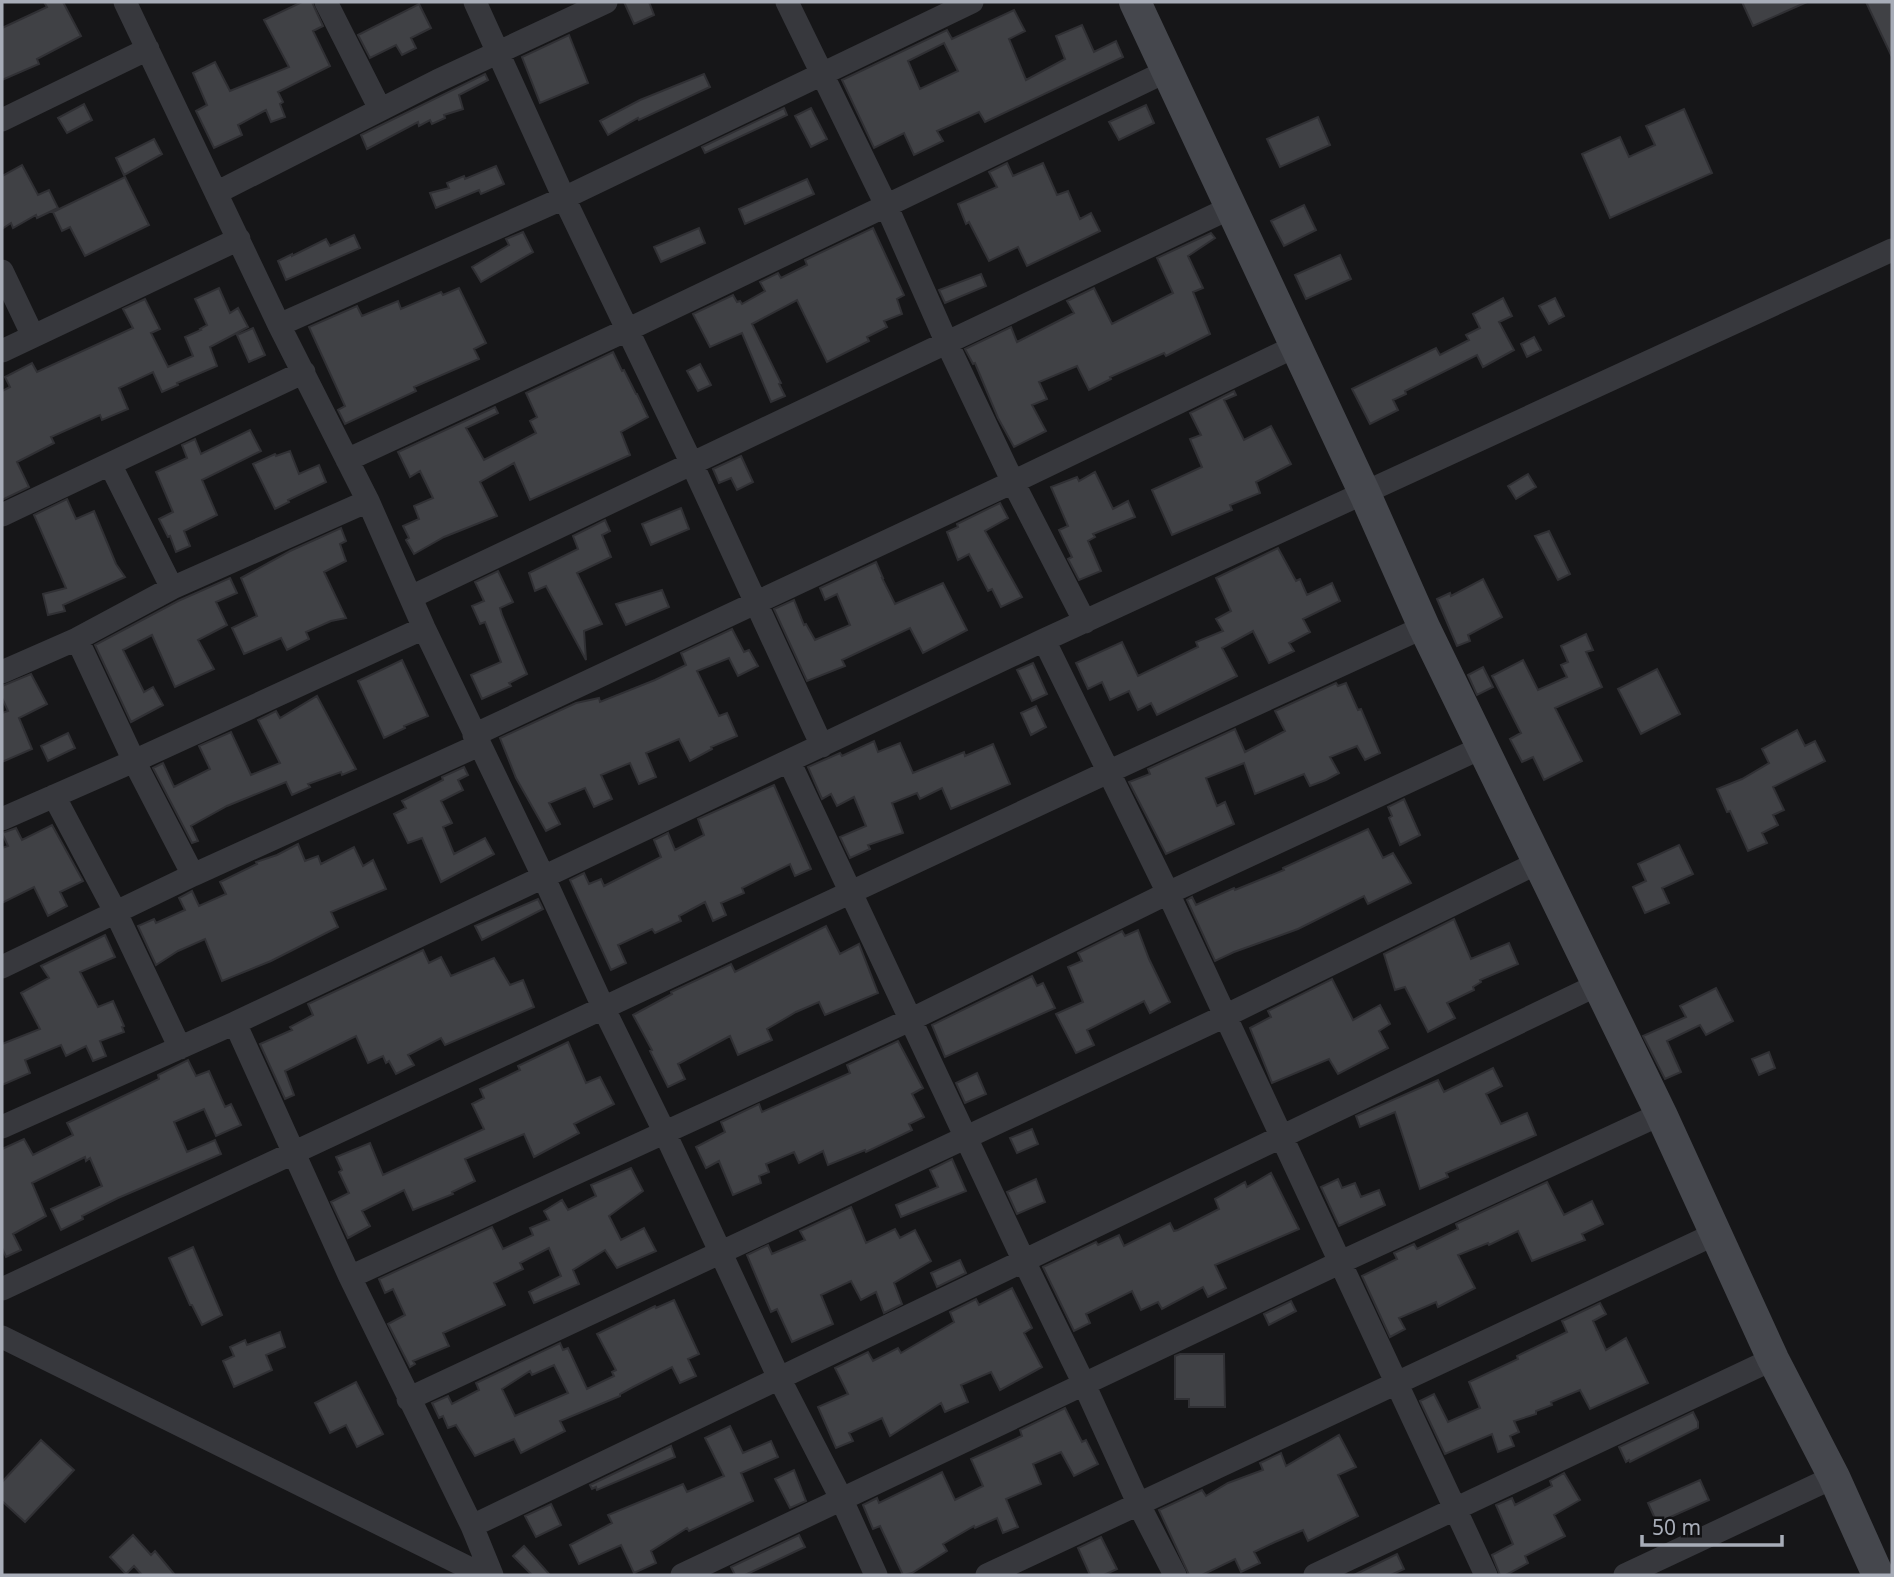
<svg xmlns="http://www.w3.org/2000/svg" width="1894" height="1577" viewBox="0 0 1894 1577" font-family="'Noto Sans',sans-serif">
<style>
.building{fill:#404145;stroke:#303034;stroke-width:2;fill-rule:evenodd}
.lines{fill:none;stroke-linecap:round;stroke-linejoin:round}
.minor{stroke:#37383d;stroke-width:23}
.secondary{stroke:#45474d;stroke-width:32}
</style>
<rect width="100%" height="100%" fill="#161618"/>
<path class="building" d="M44,2H63L81,36L37,59L39,64L2,80V28L47,7Z
M302,2H312L323,26L313,31L330,66L278,92L283,102L280,104L285,117L271,122L266,110L238,125L242,135L214,148L196,111L207,105L193,73L215,62L230,91L289,67L264,20Z
M624,2H649L654,15L634,24Z
M1742,2H1807L1753,26Z
M1866,2H1892V57Z
M419,4L431,28L411,38L416,48L402,55L396,45L370,58L358,35Z
M1014,10L1025,31L1009,39L1026,80L1065,59L1056,36L1082,25L1094,52L1116,41L1123,57L985,122L979,112L937,131L943,141L914,155L904,133L874,148L842,80L947,30L952,39ZM944,43L958,71L920,89L908,61Z
M569,35L588,83L540,103L522,57Z
M485,74L488,80L459,95L463,109L444,115L445,118L432,124L430,120L419,126L418,122L367,149L361,135Z
M704,74L710,87L639,120L638,118L608,135L600,121L640,100Z
M84,104L92,120L67,133L58,118Z
M1146,105L1154,123L1119,140L1109,122Z
M784,108L787,115L705,153L702,147Z
M811,108L827,139L811,147L795,116Z
M1684,109L1712,173L1610,218L1582,154L1620,137L1629,157L1655,145L1646,126Z
M1318,117L1330,145L1280,167L1267,139Z
M154,139L162,154L124,175L116,158Z
M1007,163L1013,176L1043,163L1057,195L1068,191L1080,219L1091,213L1100,231L1027,266L1018,247L989,261L969,222L966,224L958,204L997,187L989,172Z
M22,165L38,195L49,190L58,208L37,218L36,215L13,228L11,223L2,229V176Z
M496,166L504,184L481,194L479,190L436,208L430,193L449,188L447,183L464,176L465,179Z
M125,177L149,225L85,256L70,227L62,231L53,212Z
M807,179L814,194L745,224L739,209Z
M1304,205L1316,230L1284,246L1271,221Z
M699,228L705,243L661,262L654,247Z
M873,228L904,295L897,299L902,314L884,321L887,327L867,337L869,341L827,362L797,300L752,324L781,383L779,384L785,396L771,402L742,333L710,347L693,314L733,295L737,302L740,301L742,304L765,291L760,282L778,273L781,278L807,265L805,260Z
M523,232L533,252L481,282L472,267L509,245L506,239Z
M1211,233L1215,238L1188,256L1203,288L1193,292L1210,334L1166,356L1164,353L1110,377L1111,379L1089,390L1077,366L1039,382L1047,399L1032,405L1046,431L1014,447L998,418L975,363L973,364L965,349L1011,327L1017,342L1074,313L1067,301L1094,288L1112,324L1173,293L1157,258Z
M354,235L360,248L286,280L278,261L292,254V256L326,239L330,246Z
M1340,255L1351,279L1306,299L1295,275Z
M981,274L986,286L945,303L939,290Z
M219,288L230,313L238,308L248,327L210,347L217,366L177,383L178,385L162,392L153,372L119,388L128,409L102,420L100,415L51,437L54,443L17,462L29,487L2,500V391L10,387L5,377L32,363L37,372L133,328L123,309L145,299L160,329L151,333L168,367L193,356L185,337L201,330L200,329L207,325L195,299Z
M459,288L486,343L474,349L479,359L414,387L416,391L345,424L338,410L345,406L309,327L357,306L362,316L398,301L401,309L441,292L443,295Z
M1503,298L1512,316L1499,322L1514,350L1483,367L1477,355L1405,391L1406,394L1393,400L1398,410L1370,424L1352,389L1436,348L1440,355L1469,340L1466,335L1480,328L1473,314Z
M1555,298L1564,316L1549,324L1539,306Z
M253,328L265,355L249,362L237,335Z
M1534,337L1541,350L1527,357L1521,344Z
M613,352L622,371L624,370L636,394H637L648,417L621,432L630,455L530,500L514,463L480,482L497,516L444,537L414,554L406,540L409,538L403,526L419,519L414,506L433,498L420,471L410,477L398,452L495,407L498,413L466,428L484,460L536,433L530,421L537,417L526,393Z
M700,364L711,385L698,391L687,371Z
M1234,391L1236,395L1224,400L1244,440L1271,426L1291,464L1256,482L1260,493L1230,505L1232,510L1172,535L1152,490L1202,467L1190,439L1201,435L1190,413Z
M250,430L261,451L202,480L217,515L184,531L190,546L176,552L170,536L168,537L159,519L173,512L156,472L187,458L182,445L195,439L201,454Z
M290,451L299,474L319,465L326,482L288,500L289,502L275,509L253,464L275,454L276,456Z
M741,456L753,482L737,490L731,478L719,483L713,469Z
M1095,472L1113,509L1128,501L1135,517L1093,534L1095,537L1088,541L1101,571L1079,580L1068,559L1072,557L1059,530L1068,526L1051,487L1077,477L1079,481Z
M1528,474L1536,487L1516,499L1508,486Z
M67,499L76,519L94,511L116,564L125,577L63,605L65,611L48,615L43,594L66,588L34,515Z
M1000,503L1008,518L985,531L1022,597L1001,607L992,589L988,591L969,554L958,560L947,532L958,527L957,524Z
M681,508L689,529L651,545L642,524Z
M605,520L610,531L602,535L611,557L577,573L602,624L584,631L586,660L546,586L535,591L529,573L578,549L573,536Z
M341,528L346,541L340,544L346,561L324,572L346,618L331,621L306,632L309,639L287,650L281,638L244,654L232,628L257,616L241,578L290,551Z
M1549,531L1570,574L1558,580L1535,536Z
M1278,548L1296,581L1300,579L1307,595L1332,583L1340,601L1303,619L1310,632L1289,643L1294,651L1269,663L1253,631L1222,648L1237,676L1157,715L1151,703L1138,710L1129,691L1110,700L1102,682L1088,689L1076,663L1122,642L1138,676L1198,647L1196,642L1223,631L1216,619L1231,611L1216,578Z
M876,562L883,578H882L895,604L943,583L967,630L923,653L910,628L842,660L845,666L807,681L774,609L794,600L804,625L806,624L815,640L850,625L837,594L825,600L820,588Z
M498,571L513,602L500,608L502,615L527,674L509,683L511,686L482,699L471,675L501,662L485,622L480,624L472,606L484,601L475,582Z
M230,578L237,593L216,602L227,625L198,640L214,669L175,687L152,635L123,650L144,692L153,687L163,705L131,722L95,645L178,601Z
M1483,579L1502,617L1468,635L1470,641L1457,646L1437,599L1450,593L1451,596Z
M662,590L669,607L626,625L616,604Z
M732,629L744,652L749,650L758,666L738,676L729,658L697,671L719,716L727,713L737,736L711,747L712,749L690,761L679,739L646,753L656,777L639,784L630,763L601,775L612,799L594,807L585,788L549,803L560,824L546,831L516,778L500,738L576,703L599,698L600,702L655,680L686,665L681,653Z
M1586,634L1593,650L1586,652L1602,687L1555,708L1582,761L1544,780L1533,757L1522,762L1510,739L1521,733L1492,676L1523,660L1538,690L1567,677L1561,665L1568,662L1561,646Z
M402,660L428,716L404,726L405,728L384,738L358,681Z
M1033,663L1047,694L1032,701L1017,670Z
M1483,667L1493,687L1477,695L1468,675Z
M1657,669L1680,714L1641,734L1618,689Z
M31,674L47,704L19,718L32,749L2,762V713L8,711L2,698V686Z
M1336,683L1338,686L1346,683L1358,710L1361,709L1380,753L1365,760L1357,746L1330,757L1339,773L1326,780L1310,786L1304,774L1255,794L1244,763L1206,778L1217,806L1225,802L1234,824L1166,854L1129,782L1150,774L1148,769L1235,729L1245,752L1285,731L1275,711Z
M317,696L356,769L342,775L341,772L308,784L310,787L292,795L286,782L227,806L191,826L198,841L192,843L153,768L163,763L174,787L210,769L199,746L231,732L251,775L280,763L258,720L276,711L280,718Z
M1036,706L1046,727L1031,735L1021,713Z
M1797,730L1805,746L1815,741L1825,761L1773,787L1784,810L1773,815L1778,825L1762,833L1767,843L1748,851L1730,811L1727,812L1717,789L1742,779L1769,763L1762,749Z
M68,733L75,748L48,761L41,746Z
M874,741L878,752L900,743L913,773L964,752L965,756L993,744L1010,784L951,809L942,788L920,799L917,793L892,803L903,833L868,845L870,849L850,858L840,837L866,826L854,797L837,806L831,794L822,799L808,767L840,753L842,756Z
M464,767L468,775L458,780L463,790L441,801L452,823L443,827L454,854L485,838L494,854L441,882L422,838L408,843L394,814L406,808L402,801L443,780L442,777Z
M774,785L811,869L795,876L790,864L742,888L744,893L721,903L726,915L713,921L705,902L679,916L681,921L655,933L652,929L618,945L626,963L611,970L570,880L584,873L589,884L601,879L604,886L661,857L654,840L668,833L675,850L704,835L698,819Z
M1404,799L1420,835L1400,845L1389,818L1392,816L1388,807Z
M52,825L83,881L60,892L67,906L48,916L34,887L2,903V848L8,846L2,833L16,828L22,840Z
M1368,829L1383,858L1393,853L1411,883L1368,904L1364,896L1298,929L1234,952L1215,961L1187,900L1192,897L1196,905L1234,888L1235,890L1284,870L1283,868Z
M298,844L305,861L318,856L321,864L354,847L363,866L373,860L386,889L331,912L338,927L271,961L222,981L205,939L178,951L156,965L138,926L154,919L156,923L185,910L179,898L192,891L199,906L226,894L220,882L257,864L256,862L277,855Z
M1679,845L1693,874L1662,888L1669,903L1645,913L1633,887L1646,881L1638,864Z
M538,899L543,909L482,940L475,926Z
M1454,919L1471,959L1509,943L1518,964L1480,980L1481,982L1473,987L1474,990L1447,1003L1455,1018L1428,1032L1405,987L1395,990L1384,954Z
M826,926L840,954L859,944L878,993L825,1015L819,1002L796,1012L767,1029L772,1040L738,1055L730,1036L678,1064L685,1079L668,1087L650,1051L652,1050L633,1015L672,994L671,992L731,964L735,972Z
M1138,930L1149,959L1170,1002L1150,1013L1144,1001L1087,1030L1094,1045L1076,1053L1056,1014L1083,1002L1068,967L1082,961L1078,953L1122,931L1125,936Z
M105,935L115,957L80,972L98,1007L113,1001L124,1026L122,1027L124,1032L100,1041L106,1056L93,1061L86,1046L66,1056L61,1045L25,1060L30,1073L2,1085V1044L40,1029L21,993L49,978L41,966Z
M423,950L429,963L441,957L451,976L494,958L510,985L523,980L534,1007L445,1045L441,1038L408,1055L414,1065L396,1074L389,1061L386,1063L383,1056L368,1063L356,1036L285,1071L294,1095L285,1099L260,1044L292,1030L290,1027L313,1015L308,1004Z
M1032,976L1037,986L1043,983L1055,1008L945,1057L932,1025Z
M1332,979L1353,1020L1380,1005L1390,1024L1379,1031L1388,1048L1338,1074L1329,1059L1272,1083L1250,1028L1271,1017L1268,1011Z
M1716,988L1733,1021L1706,1035L1700,1025L1667,1041L1681,1072L1665,1079L1643,1036L1686,1017L1680,1006Z
M898,1041L923,1088L912,1094L924,1117L909,1124L912,1130L866,1152L865,1150L828,1165L823,1151L799,1163L794,1152L766,1164L769,1172L759,1176L761,1183L733,1195L719,1161L706,1168L696,1147L725,1132L721,1122L759,1104L762,1112L850,1073L847,1065Z
M568,1042L586,1083L600,1077L614,1104L574,1124L579,1133L534,1157L524,1134L465,1159L475,1181L452,1192L453,1194L413,1210L404,1190L362,1211L370,1226L348,1238L331,1202L349,1193L339,1172L342,1170L336,1157L370,1143L383,1175L484,1129L472,1104L484,1098L480,1089L520,1070L518,1066Z
M1769,1052L1775,1068L1759,1075L1752,1059Z
M188,1060L196,1076L209,1071L225,1107L231,1104L241,1125L216,1136L204,1109L174,1122L187,1152L215,1140L221,1154L118,1198L82,1216L83,1219L61,1230L51,1209L102,1186L90,1158L86,1161L85,1157L32,1183L46,1216L13,1234L21,1250L6,1257L2,1248V1149L24,1139L33,1155L73,1135L67,1123L159,1079L158,1075Z
M1493,1068L1502,1086L1486,1094L1501,1124L1527,1113L1536,1135L1446,1173L1448,1177L1420,1189L1395,1112L1360,1127L1356,1116L1438,1080L1444,1092Z
M977,1073L986,1094L965,1103L956,1083Z
M1032,1129L1038,1144L1017,1153L1010,1138Z
M952,1159L966,1191L901,1217L896,1205L938,1187L930,1170Z
M631,1168L643,1191L609,1216L621,1240L644,1228L656,1251L617,1268L605,1250L573,1270L579,1284L534,1303L529,1292L561,1276L549,1248L520,1263L523,1269L494,1283L505,1305L443,1333L449,1346L413,1361L415,1364L410,1367L388,1324L405,1315L393,1289L385,1293L379,1279L492,1227L503,1249L533,1235L530,1228L549,1220L544,1211L562,1200L568,1210L596,1196L591,1185Z
M1271,1173L1299,1229L1215,1265L1226,1288L1208,1297L1203,1287L1162,1309L1158,1302L1141,1310L1132,1291L1086,1314L1090,1323L1074,1331L1043,1267L1096,1242L1098,1245L1119,1235L1124,1246L1170,1223L1174,1231L1178,1230L1219,1209L1215,1199L1245,1182L1247,1187Z
M1036,1179L1045,1202L1017,1214L1007,1192Z
M1338,1179L1342,1188L1355,1183L1361,1197L1379,1190L1385,1205L1339,1226L1321,1187Z
M1547,1182L1564,1215L1592,1201L1603,1224L1582,1234L1585,1240L1532,1261L1518,1231L1489,1245L1488,1243L1458,1255L1475,1288L1438,1307L1436,1302L1399,1318L1405,1329L1390,1337L1362,1276L1397,1259L1394,1253L1414,1244L1417,1249L1458,1229L1456,1224Z
M851,1207L866,1243L895,1229L900,1238L915,1230L931,1261L894,1283L902,1304L884,1313L876,1292L861,1300L851,1281L821,1295L833,1324L792,1342L777,1309L771,1312L747,1255L768,1245L772,1254L805,1240L800,1231Z
M193,1247L222,1315L202,1325L192,1305H190L169,1258Z
M960,1260L966,1273L937,1287L931,1273Z
M1012,1288L1032,1328L1024,1333L1042,1367L1000,1390L991,1372L961,1385L968,1402L945,1412L941,1403L890,1436L882,1418L849,1433L853,1441L836,1448L818,1407L848,1394L835,1368L868,1352L873,1361L898,1348L901,1353L954,1322L950,1312L976,1299L979,1305Z
M674,1300L699,1354L688,1359L696,1376L680,1383L672,1367L633,1387L620,1394V1396L560,1421L565,1431L521,1453L514,1439L475,1456L456,1425L448,1428L443,1416L439,1418L432,1403L448,1396L452,1404L479,1390L476,1383L560,1343L563,1350L568,1348L587,1389L614,1376L612,1372L616,1370L597,1334L655,1306L656,1308ZM554,1365L568,1393L515,1416L502,1389L530,1371L532,1375Z
M1291,1301L1296,1311L1269,1325L1264,1314Z
M1600,1303L1606,1314L1593,1321L1606,1350L1626,1338L1648,1383L1590,1409L1580,1390L1551,1402L1552,1405L1536,1411V1414L1514,1421L1519,1432L1510,1436L1514,1446L1498,1452L1492,1434L1445,1454L1420,1401L1434,1394L1448,1422L1480,1408L1469,1382L1518,1359L1517,1356L1567,1332L1562,1321Z
M280,1332L285,1347L266,1355L272,1370L234,1387L223,1361L234,1356L230,1347L245,1340L247,1345Z
M1180,1354H1224L1225,1407H1189V1399H1175V1356Z
M356,1382L383,1434L357,1447L346,1425L330,1433L315,1403Z
M1065,1408L1082,1442L1086,1440L1098,1464L1074,1476L1061,1452L1033,1464L1041,1484L1006,1499L1018,1527L1003,1533L997,1518L975,1528L974,1526L943,1544L947,1551L912,1573L903,1575L880,1526L873,1529L863,1505L877,1498L879,1503L942,1472L955,1500L983,1486L971,1459L1022,1436L1020,1430Z
M1693,1412L1698,1422V1428L1630,1462L1629,1460L1626,1462L1619,1447Z
M730,1426L743,1453L771,1441L778,1457L741,1473L753,1501L689,1531L687,1528L651,1551L656,1563L634,1573L621,1545L579,1564L570,1545L612,1523L608,1515L683,1484L687,1492L724,1476L705,1438Z
M1339,1435L1356,1467L1338,1475L1358,1516L1308,1541L1303,1530L1275,1542L1254,1552L1260,1563L1241,1572L1235,1559L1202,1575H1189L1159,1510L1202,1490L1206,1496L1228,1483L1263,1470L1260,1463L1281,1453L1286,1466Z
M41,1440L74,1470L25,1522L2,1501V1482Z
M671,1446L675,1457L597,1490L596,1487L592,1489L590,1485Z
M794,1470L806,1501L790,1508L775,1479Z
M1564,1473L1580,1500L1554,1515L1565,1536L1525,1556L1528,1563L1506,1575H1500L1492,1555L1513,1544L1496,1505L1512,1498L1515,1505L1552,1486L1550,1481Z
M1700,1480L1709,1500L1657,1523L1648,1503Z
M551,1504L561,1525L536,1537L525,1516Z
M133,1535L151,1555L155,1551L175,1575H142L134,1566L126,1574L110,1557Z
M799,1535L805,1547L745,1575H735L731,1567Z
M1101,1537L1117,1569L1104,1575H1090L1078,1548Z
M524,1546L550,1575H532L513,1556Z
M1397,1554L1404,1569L1391,1575H1354Z"/>
<g class="lines">
<path class="minor" d="M125,2L279,325L368,501L424,628L544,878L604,1009L665,1133L779,1378L841,1498L876,1575
M326,2L380,109
M475,2L564,198L692,464L822,746
M787,2L886,205L946,341L1013,482L1085,622
M2,120L148,49
M216,193L437,81L606,2
M2,271L33,336
M279,325L564,198L972,2
M2,351L239,239
M347,460L627,330L1167,71
M110,464L172,588
M2,515L304,372
M411,597L1232,207
M77,639L134,761L193,875
M1044,640L1168,893L1486,1575
M2,672L77,639L172,588L368,501
M474,735L1013,482L1296,346
M789,761L1023,1259L1084,1384L1139,1505L1175,1575
M54,796L116,913L180,1048
M2,819L134,761L424,628
M2,967L193,875L479,745
M235,1023L350,1277L472,1526L492,1575
M2,1127L235,1023L1044,640L1892,250
M350,1277L912,1019L1168,893L1483,747
M2,1289L1108,772L1424,627
M2,1337L483,1575
M408,1399L1225,1016L1539,862
M472,1526L1597,985
M682,1575L1339,1263L1661,1114
M987,1575L1717,1233
M1315,1575L1773,1359
M1625,1575L1834,1477"/>
<path class="secondary" d="M1135,2L1365,494L1424,627L1661,1114L1773,1359L1834,1477L1878,1575"/>
</g>
<rect width="1894" height="1577" fill="none" stroke="#a8adb8" stroke-width="7"/>
<path d="M1642 1535v10h140v-10" fill="none" stroke="#a8adb8" stroke-width="3.5"/>
<text x="1652" y="1535" font-size="21" fill="#a8adb8" stroke="#111113" stroke-width="5" paint-order="stroke">50 m</text>
</svg>
